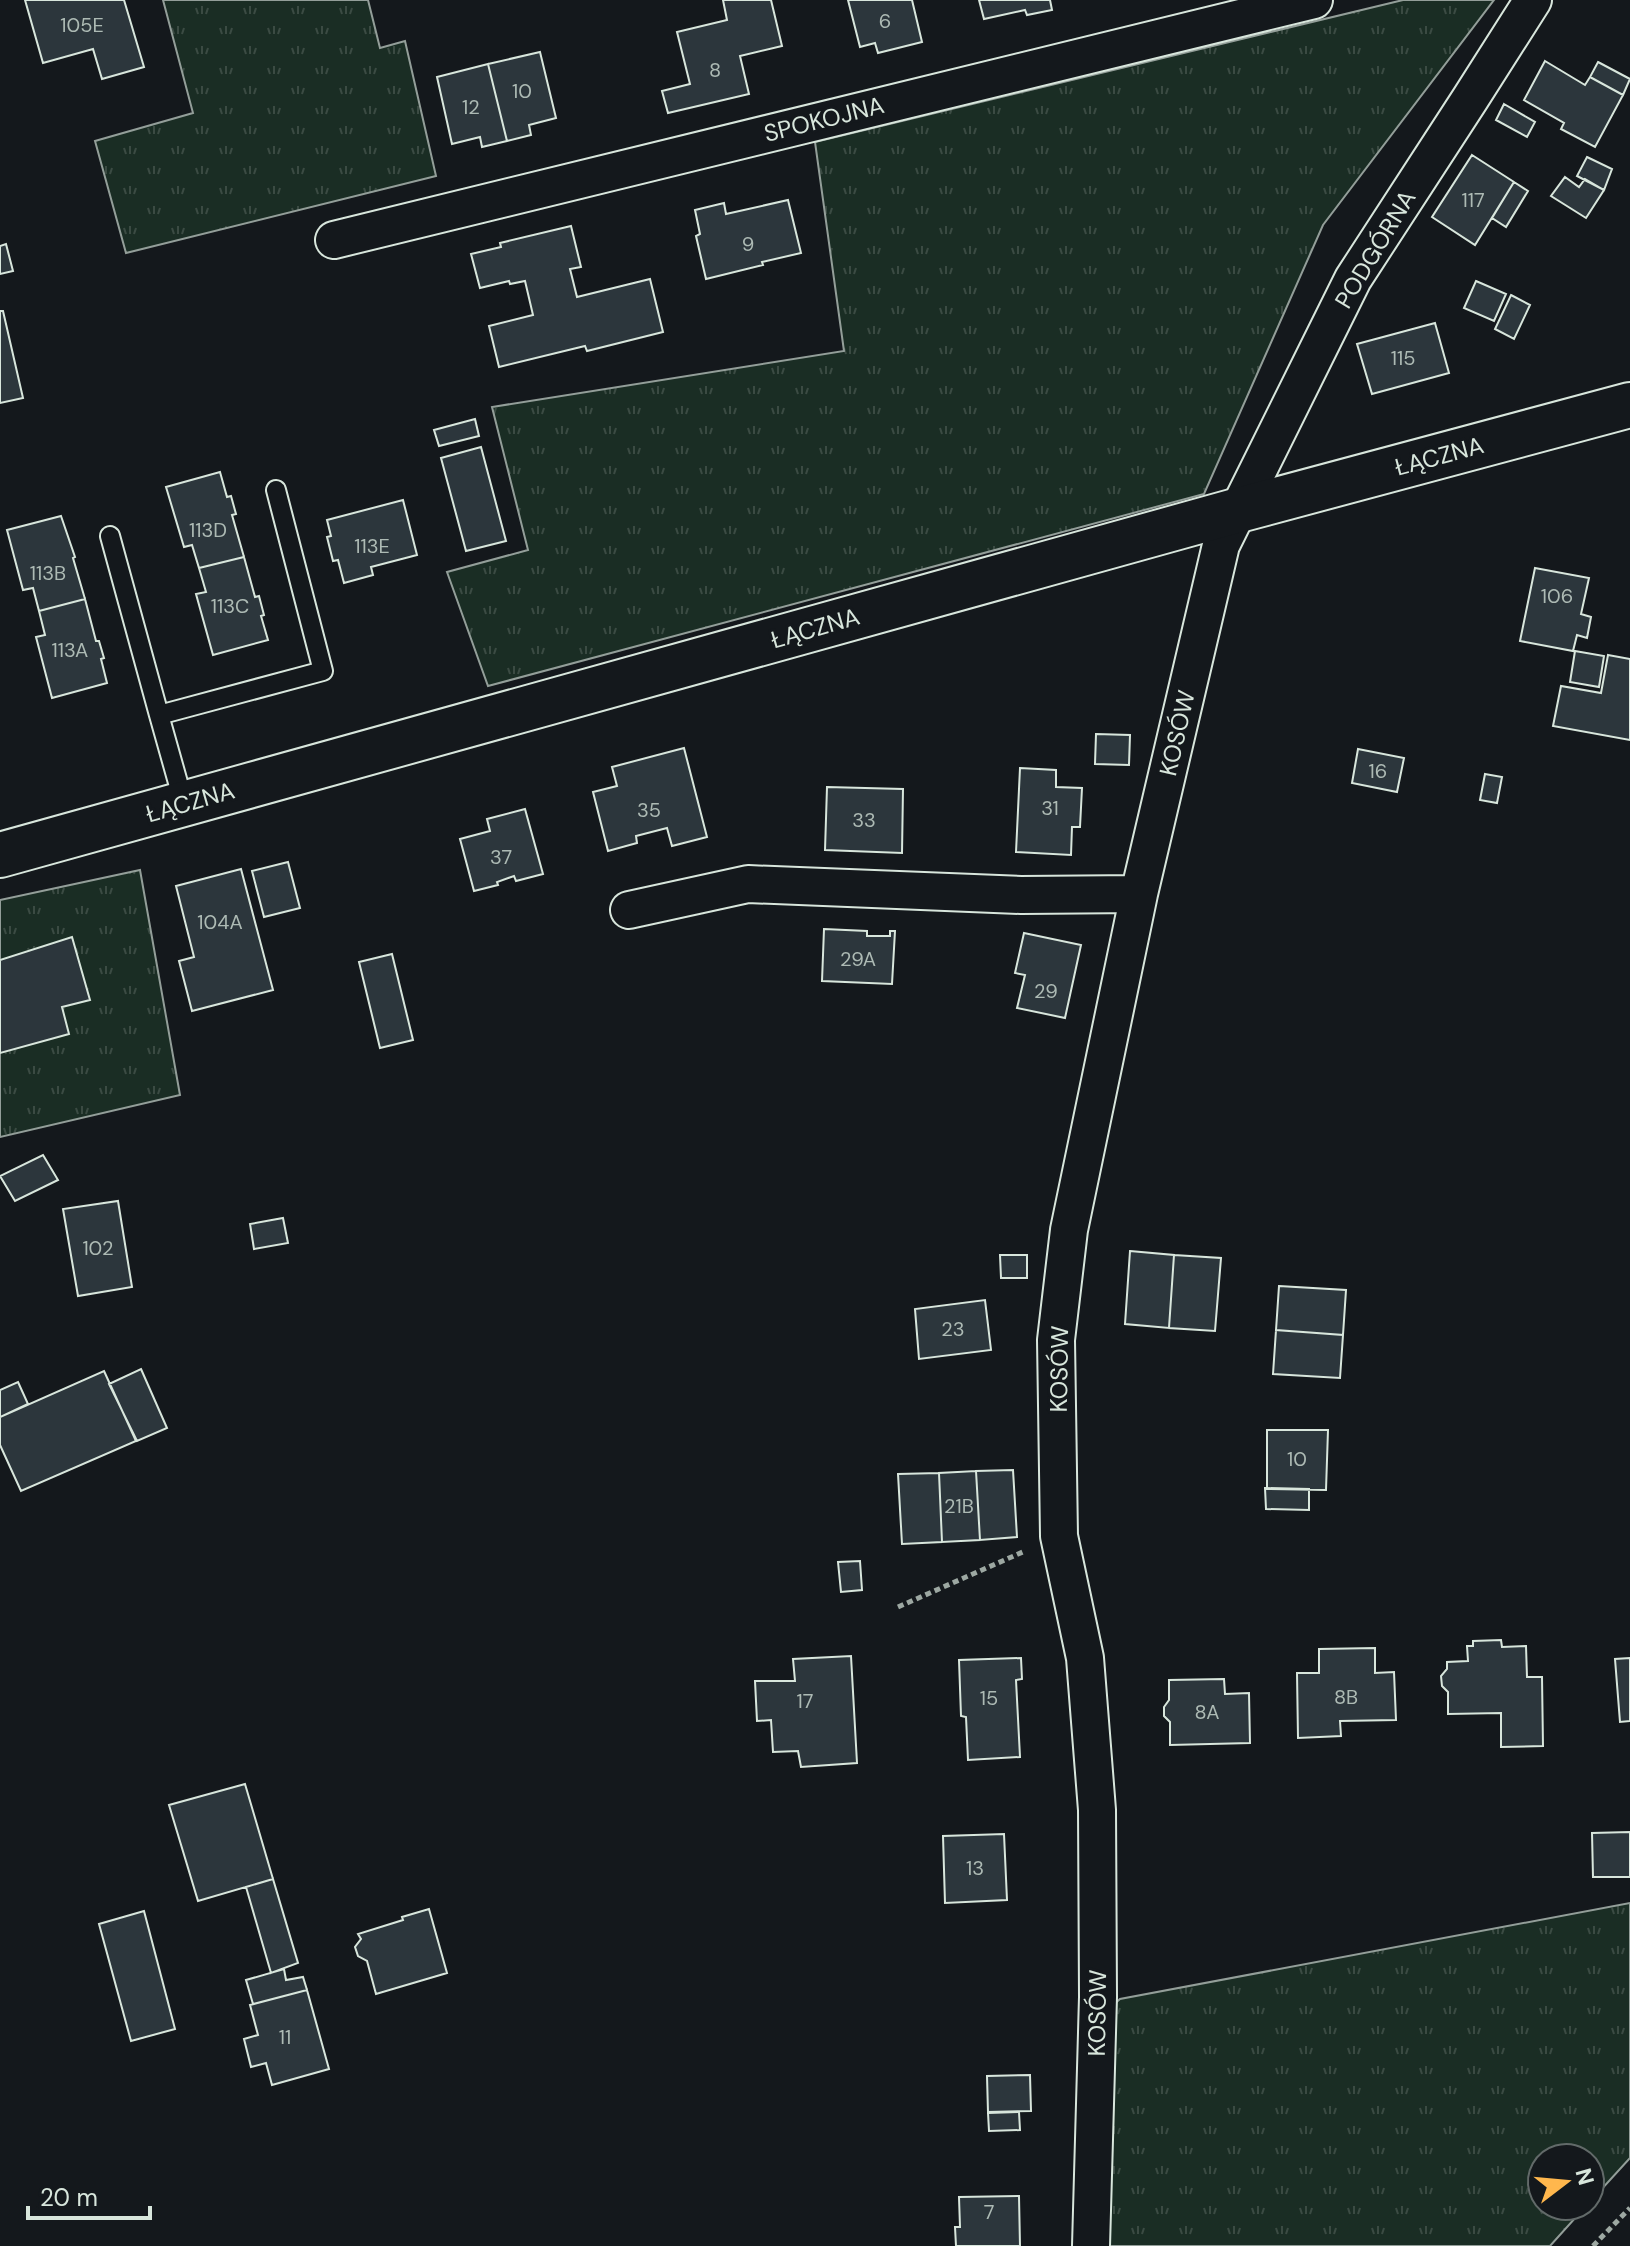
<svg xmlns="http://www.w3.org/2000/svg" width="1630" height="2246" viewBox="0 0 1630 2246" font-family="'DM Sans',sans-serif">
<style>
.grass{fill:url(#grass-tufts);stroke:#939e99;stroke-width:2}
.building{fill:#2c363c;stroke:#d8e6dc;stroke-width:2}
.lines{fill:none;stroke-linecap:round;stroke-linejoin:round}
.lane-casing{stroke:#d8e6dc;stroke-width:22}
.street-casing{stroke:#d8e6dc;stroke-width:40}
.secondary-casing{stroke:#d8e6dc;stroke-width:48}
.path{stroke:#9da8a2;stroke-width:5;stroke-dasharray:6 4;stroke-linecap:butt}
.lane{stroke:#14181c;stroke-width:18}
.street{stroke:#14181c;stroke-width:36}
.secondary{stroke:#14181c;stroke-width:44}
.labels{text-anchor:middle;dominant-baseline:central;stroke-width:6;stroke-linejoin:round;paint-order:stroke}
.number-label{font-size:20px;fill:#adbab4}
.street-label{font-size:24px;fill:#d8e6dc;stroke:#14181c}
</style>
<defs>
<pattern id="grass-tufts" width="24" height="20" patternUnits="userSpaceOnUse" patternTransform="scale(2)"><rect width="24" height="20" fill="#1a2d24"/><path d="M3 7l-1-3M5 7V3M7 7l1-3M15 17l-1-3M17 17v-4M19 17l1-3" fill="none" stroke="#3b4b43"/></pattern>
</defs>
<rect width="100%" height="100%" fill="#14181c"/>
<path class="grass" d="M163,0H368L380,48L405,41L436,176L126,253L95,141L193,113Z
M1403,0H1494L1323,225L1204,494L488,686L447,572L528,550L492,407L844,351L815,142Z
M140,870L180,1095L0,1137V900Z
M1630,1903V2158L1590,2202V2158H1542V2206H1586L1550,2246H1094L1087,2028L1120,1999Z"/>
<path class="building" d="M25,0H124L144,67L102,79L93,49L43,63Z
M723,0H771L782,46L740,56L749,94L668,113L662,91L690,84L677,32L727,20Z
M848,0H912L922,42L878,53L875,43L860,47Z
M979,0H1050L1052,10L1027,15L1025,10L984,19Z
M540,52L556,118L529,125L531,135L507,141L488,64Z
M1545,61L1585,85L1590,77L1623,95L1595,147L1561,129L1564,123L1524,100Z
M1598,62L1630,79L1623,95L1590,77Z
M488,64L507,141L482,147L480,137L452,144L437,77Z
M1504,104L1535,122L1527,137L1496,120Z
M1472,155L1514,182L1475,245L1432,217Z
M1587,157L1612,169L1604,190L1577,176Z
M1565,177L1579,187L1585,179L1604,190L1586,218L1551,196Z
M1514,182L1528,191L1506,227L1492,218Z
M788,200L801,253L762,262L763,265L706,279L696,236L700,234L695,210L724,203L726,214Z
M571,226L581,267L570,269L577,297L650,279L663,332L587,351L585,346L499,367L489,326L533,315L525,281L510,284L509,281L480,288L471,254L501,247L500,243Z
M6,244L13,271L0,274V246Z
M1476,281L1506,294L1494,321L1464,308Z
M1511,295L1530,305L1514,339L1495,329Z
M0,311H3L23,398L0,403Z
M1435,323L1449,373L1372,394L1357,344Z
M475,419L479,436L439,446L434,430Z
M481,447L506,541L466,551L441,458Z
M220,472L227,497L231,496L236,514L232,515L244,557L199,568L192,545L184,547L166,487Z
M403,500L417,555L371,567L373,575L344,583L338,560L333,561L327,537L331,536L327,520Z
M61,516L75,557L73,558L85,599L39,611L33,588L23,590L7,530Z
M244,557L255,597L259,596L264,615L261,616L268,640L213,655L196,594L206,592L199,568Z
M1535,568L1589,578L1581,614L1591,617L1587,638L1577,635L1573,651L1520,641Z
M85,599L96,641H99L104,658L101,659L107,683L52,698L36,637L45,635L39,611Z
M1575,651L1604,656L1599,687L1570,682Z
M1608,655L1630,659V740L1553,726L1561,686L1601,693Z
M1096,734L1130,735L1129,765L1095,764Z
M684,748L707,837L672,846L667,828L636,836L637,843L608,851L593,792L617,786L612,767Z
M1358,749L1404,758L1397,792L1352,783Z
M1020,768L1056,770V787L1082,788L1080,827H1072L1071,855L1016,852Z
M1485,774L1502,777L1497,803L1480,800Z
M827,787L903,789L902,853L825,850Z
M525,809L543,874L516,881L514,876L497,882L498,885L474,891L460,839L490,831L487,819Z
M288,862L300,908L264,917L252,871Z
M241,869L273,990L192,1011L179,961L194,957L176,886Z
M824,929L867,931V936H890V931H895L892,984L822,981Z
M1024,933L1081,945L1065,1018L1017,1008L1025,975L1015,973Z
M72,937L90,1000L62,1007L69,1034L0,1053V960Z
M392,954L413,1040L380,1048L359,962Z
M43,1155L58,1180L15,1201L0,1176Z
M118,1201L132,1287L78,1296L63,1209Z
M283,1218L288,1243L254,1249L250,1224Z
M1130,1251L1174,1255L1169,1328L1125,1324Z
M1000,1255H1027V1278H1001Z
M1174,1255L1221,1258L1215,1331L1169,1328Z
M1279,1286L1346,1290L1343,1335L1276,1330Z
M985,1300L991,1350L919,1359L915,1309Z
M1276,1330L1343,1335L1340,1378L1273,1374Z
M141,1369L167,1428L137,1441L109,1384Z
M104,1371L136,1441L21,1491L0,1445V1417Z
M18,1382L28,1404L0,1417V1390Z
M1267,1430H1328L1326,1490L1267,1489Z
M1013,1470L1017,1537L980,1540L976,1471Z
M976,1471L980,1540L942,1542L939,1473Z
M939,1473L942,1542L902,1544L898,1474Z
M1265,1488L1309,1489V1510L1266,1509Z
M860,1561L862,1590L841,1592L838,1562Z
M1501,1640L1502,1647L1526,1646L1527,1677H1542L1543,1746L1501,1747V1713L1448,1714V1692L1442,1686L1441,1676L1447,1669V1662L1468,1661L1467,1646H1473V1641Z
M1375,1648V1673L1394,1672L1396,1720L1340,1721L1341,1736L1298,1738L1297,1673H1319V1649Z
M851,1656L857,1763L801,1767L798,1751L773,1752L771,1720L757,1721L755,1681H795L793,1659Z
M1021,1658L1022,1679L1016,1680L1020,1757L968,1760L966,1717L961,1716L959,1660Z
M1630,1658V1721L1620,1722L1615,1659Z
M1224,1679L1225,1694L1249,1693L1250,1743L1170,1745V1722L1164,1716V1707L1169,1700V1680Z
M245,1784L273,1879L198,1901L169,1805Z
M1630,1832V1877H1593L1592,1833Z
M1004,1834L1007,1900L945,1903L943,1836Z
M273,1879L298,1963L271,1973L246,1887Z
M429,1909L447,1973L376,1994L367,1961L358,1956L355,1947L361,1939L358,1934L403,1920L402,1917Z
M144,1911L175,2029L131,2041L99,1924Z
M284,1969L286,1980L303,1977L307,1990L253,2004L246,1980Z
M307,1990L329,2069L272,2085L266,2063L251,2067L244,2039L258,2035L250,2005Z
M1030,2075L1031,2111L988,2112L987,2076Z
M1019,2112L1020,2130L989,2131L988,2113Z
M1019,2196L1020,2246H956L955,2227H960L959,2197Z"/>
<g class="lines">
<defs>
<path id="lane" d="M110,536L159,715L323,671L276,490
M159,715L184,804"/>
<path id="street" d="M334,240L1314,0
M629,910L748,884L1021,895L1139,894
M1091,2246L1098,1997L1097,1810L1085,1658L1059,1536L1056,1340L1069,1230L1139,894L1221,545L1353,279L1470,99L1533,0"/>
<path id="secondary" d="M0,855L1239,510L1630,405"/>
</defs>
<use href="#lane" class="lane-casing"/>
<use href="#street" class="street-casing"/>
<use href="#secondary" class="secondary-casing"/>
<path class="path" d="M898,1607L1025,1551
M1593,2246L1630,2208"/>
<use href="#lane" class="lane"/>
<use href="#street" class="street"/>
<use href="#secondary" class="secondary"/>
</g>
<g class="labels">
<g class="number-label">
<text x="885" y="21">6</text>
<text x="82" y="25">105E</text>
<text x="715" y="70">8</text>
<text x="522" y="91">10</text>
<text x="471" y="107">12</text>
<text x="1473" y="200">117</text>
<text x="748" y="244">9</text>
<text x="1403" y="358">115</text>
<text x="208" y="530">113D</text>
<text x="372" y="546">113E</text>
<text x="48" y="573">113B</text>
<text x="1557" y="596">106</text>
<text x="230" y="606">113C</text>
<text x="70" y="650">113A</text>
<text x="1378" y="771">16</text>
<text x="1050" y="808">31</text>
<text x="649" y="810">35</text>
<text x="864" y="820">33</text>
<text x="501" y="857">37</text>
<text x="220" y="922">104A</text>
<text x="858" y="959">29A</text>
<text x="1046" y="991">29</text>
<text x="98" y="1248">102</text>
<text x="953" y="1329">23</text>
<text x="1297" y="1459">10</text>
<text x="959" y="1506">21B</text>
<text x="1346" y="1697">8B</text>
<text x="989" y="1698">15</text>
<text x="805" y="1701">17</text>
<text x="1207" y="1712">8A</text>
<text x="975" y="1868">13</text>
<text x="285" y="2037">11</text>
<text x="989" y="2212">7</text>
</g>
<g class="street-label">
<text transform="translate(824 119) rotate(-14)">SPOKOJNA</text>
<text transform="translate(1375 249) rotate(-59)">PODGÓRNA</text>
<text transform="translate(1439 456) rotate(-15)">ŁĄCZNA</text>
<text transform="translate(815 628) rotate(-16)">ŁĄCZNA</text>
<text transform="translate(1177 733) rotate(-77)">KOSÓW</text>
<text transform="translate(190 802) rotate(-16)">ŁĄCZNA</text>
<text transform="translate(1059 1369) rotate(-89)">KOSÓW</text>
<text transform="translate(1097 2013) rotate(-89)">KOSÓW</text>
</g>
</g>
<g transform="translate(1566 2182) rotate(74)"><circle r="38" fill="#14181c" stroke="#626a69" stroke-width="2"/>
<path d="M0-6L14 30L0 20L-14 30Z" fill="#ffb74d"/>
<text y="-12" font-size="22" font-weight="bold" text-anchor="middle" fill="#d8e6dc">N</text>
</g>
<path d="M28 2206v12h122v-12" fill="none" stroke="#d8e6dc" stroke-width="4"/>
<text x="40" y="2206" font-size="24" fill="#d8e6dc" stroke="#14181c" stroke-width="6" paint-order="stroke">20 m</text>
</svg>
